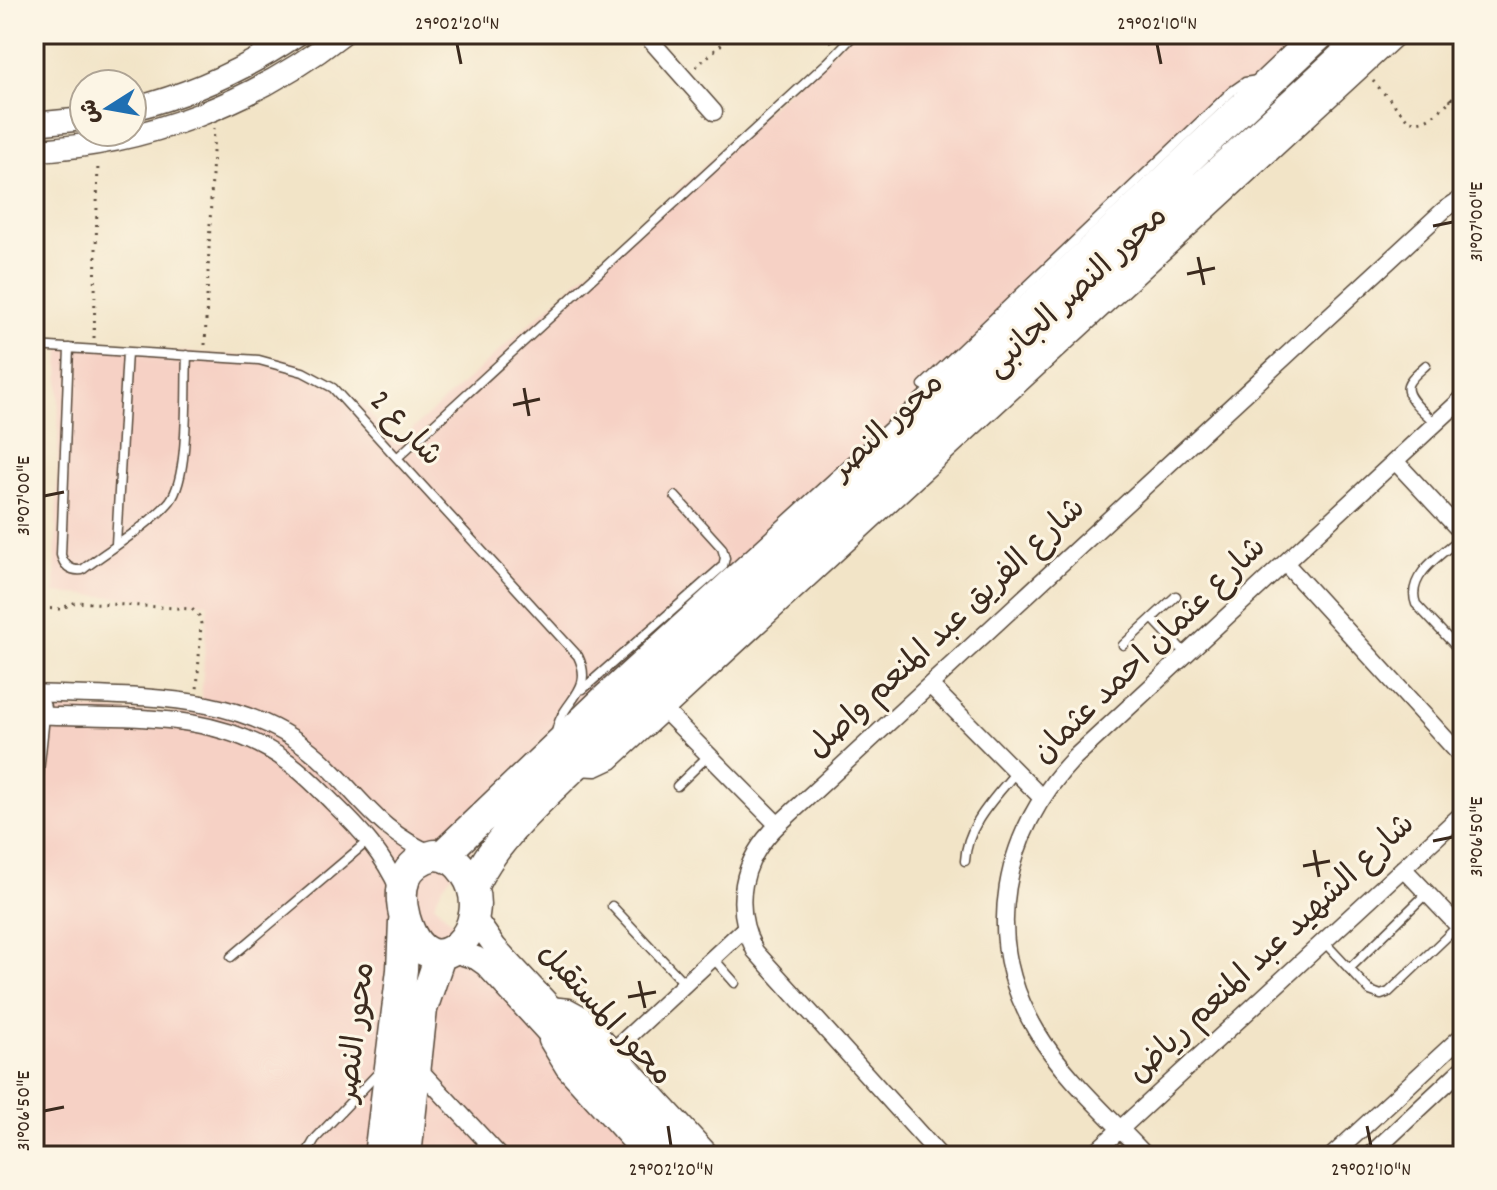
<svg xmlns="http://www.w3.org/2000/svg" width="1497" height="1190" viewBox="0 0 1497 1190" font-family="Dekko,'Playpen Sans Arabic',sans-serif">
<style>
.built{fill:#f6d1c5}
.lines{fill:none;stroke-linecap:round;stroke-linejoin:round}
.lane-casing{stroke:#564637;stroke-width:11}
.street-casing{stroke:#564637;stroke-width:19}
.secondary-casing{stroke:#564637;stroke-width:25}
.highway-casing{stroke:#564637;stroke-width:33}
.path{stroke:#564637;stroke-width:3;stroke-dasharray:2 6;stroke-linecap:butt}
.lane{stroke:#fff;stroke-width:8}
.street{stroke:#fff;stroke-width:16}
.secondary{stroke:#fff;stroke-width:22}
.highway{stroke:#fff;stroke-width:30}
.ticks{fill:none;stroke:#3b2a1e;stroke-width:3}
.labels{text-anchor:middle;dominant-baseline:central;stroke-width:6;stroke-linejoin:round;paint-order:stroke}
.street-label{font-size:32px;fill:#3b2a1e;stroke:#fcf5e5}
.neatline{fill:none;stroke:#3b2a1e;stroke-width:3}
.ticks-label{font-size:20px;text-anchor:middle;fill:#3b2a1e}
</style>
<rect width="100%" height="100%" fill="#fcf5e5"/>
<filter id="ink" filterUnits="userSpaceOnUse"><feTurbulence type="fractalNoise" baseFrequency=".0125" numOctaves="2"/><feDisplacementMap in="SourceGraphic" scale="16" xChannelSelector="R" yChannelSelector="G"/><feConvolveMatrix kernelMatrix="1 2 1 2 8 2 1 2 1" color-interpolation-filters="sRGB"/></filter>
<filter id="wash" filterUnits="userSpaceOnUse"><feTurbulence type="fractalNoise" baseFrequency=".006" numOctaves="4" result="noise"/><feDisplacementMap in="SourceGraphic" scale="32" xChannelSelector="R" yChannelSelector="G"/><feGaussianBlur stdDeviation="1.8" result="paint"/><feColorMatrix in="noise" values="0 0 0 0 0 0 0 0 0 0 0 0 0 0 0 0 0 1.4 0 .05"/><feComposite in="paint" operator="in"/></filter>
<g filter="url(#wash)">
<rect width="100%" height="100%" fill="#f2e4c7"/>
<path class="built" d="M851,34H1346L479,840L442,887L434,904L534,1002L675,1156H34V707L200,714L208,603L55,593L60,344L285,359L313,369L339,384L363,405L395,445Z"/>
</g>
<g filter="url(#ink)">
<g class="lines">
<defs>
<path id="lane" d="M34,346L259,360L303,372L333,388L578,656C596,693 560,700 556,734
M69,348L61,555C64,566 71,571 82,570C106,552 153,522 170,501C190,475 185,391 187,355
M1426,365C1421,370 1410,378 1408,385C1404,398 1428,415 1435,423
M923,385L1232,91L1245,82L1257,80
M397,458L828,62L855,34
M1463,536C1444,553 1405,575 1416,604L1463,654
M116,544L127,352
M1152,618L1186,654
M1123,645L1176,596
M583,689L723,566L725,558L722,548L675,496
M677,786L709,755
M965,861C967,824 994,799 1016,772
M612,906L685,984
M1324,942L1370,991L1381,995L1389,992L1458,926
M231,957L368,841
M713,958L735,983
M1349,969L1427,893
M305,1156L315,1139L380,1071"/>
<path id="street" d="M645,34L714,112
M1395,461L1463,534
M1285,563L1463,758
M930,685L1041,797
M34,693C131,698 240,688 318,757C359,794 378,832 433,854
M665,711L778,825
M34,715C121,720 213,707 288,762C305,774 319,789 333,803C361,830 383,854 399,890
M575,767L596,768L611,761L1400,34
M34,781L42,707
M1403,868L1463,931
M550,1005L569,1007L582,1014L713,1156
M547,1041L564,1069L643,1156
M615,1049L745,928
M416,1066L500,1156
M940,1156L755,951C732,906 741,860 778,825L1444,210L1463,197
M1091,1156L1463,813
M1146,1156C1110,1117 1064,1077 1037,1032C980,938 1003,833 1075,757L1463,398
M1332,1156L1463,1035
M1369,1156L1463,1068"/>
<path id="secondary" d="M132,109C191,94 248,68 298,34
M34,124L84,119
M34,150C145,145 255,102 342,34
M474,917L495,947L690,1156
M454,951L476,958L486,965L661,1156"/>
<path id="highway" d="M435,855C448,855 458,862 465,873C501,925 429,1000 405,918C397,889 403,862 435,855Z
M443,855L604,701L923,410L1320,34
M472,887C496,838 535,804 573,767L1368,34
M379,1156L402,970L404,921
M406,1156L422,1009L440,956"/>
</defs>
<use href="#lane" class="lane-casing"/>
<use href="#street" class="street-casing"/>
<use href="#secondary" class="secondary-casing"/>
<use href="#highway" class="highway-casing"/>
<path class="path" d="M826,34L833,44
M696,67L733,34
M1373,81L1408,120C1429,129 1449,100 1463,87
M1450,99L1463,114
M94,338L98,162
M205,345L214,128
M34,608L60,609L76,602L192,609L199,616L201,624L197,691"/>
<use href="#lane" class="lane"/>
<use href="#street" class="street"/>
<use href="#secondary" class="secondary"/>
<use href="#highway" class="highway"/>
</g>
</g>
<path class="ticks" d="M457,44L461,64M1157,44L1161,64M1433,226L1453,222M1198,257L1204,285M1187,274L1215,268M524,388L529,416M513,405L540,399M44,496L64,492M1433,841L1453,837M1314,850L1319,877M1303,866L1330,861M639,981L645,1008M628,997L656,992M44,1111L64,1107M668,1126L671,1146M1367,1126L1371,1146"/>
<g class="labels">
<g class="street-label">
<text transform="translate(1078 293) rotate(-43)">محور النصر الجانبى</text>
<text transform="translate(889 428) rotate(-43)">محور النصر</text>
<text transform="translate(404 430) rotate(47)">شارع 2</text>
<text transform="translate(948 630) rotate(-43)">شارع الفريق عبد المنعم واصل</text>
<text transform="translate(1151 652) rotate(-44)">شارع عثمان احمد عثمان</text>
<text transform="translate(1273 950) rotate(-43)">شارع الشهيد عبد المنعم رياض</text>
<text transform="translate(603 1016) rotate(47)">محور المستقبل</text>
<text transform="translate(358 1032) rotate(-83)">محور النصر</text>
</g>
</g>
<rect width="1497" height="1190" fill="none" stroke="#fcf5e5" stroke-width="88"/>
<g transform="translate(108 108) rotate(259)"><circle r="38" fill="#fcf5e5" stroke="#afa495" stroke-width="2"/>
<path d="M0-6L14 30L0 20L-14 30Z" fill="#1f6fb2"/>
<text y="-12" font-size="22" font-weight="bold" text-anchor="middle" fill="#3b2a1e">ش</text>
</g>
<rect x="44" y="44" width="1409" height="1102" class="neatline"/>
<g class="ticks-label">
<text x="457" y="29">29°02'20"N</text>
<text x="1157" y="29">29°02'10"N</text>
<text transform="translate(1475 222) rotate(-90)" y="7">31°07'00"E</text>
<text transform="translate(22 496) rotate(-90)" y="7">31°07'00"E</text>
<text transform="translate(1475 837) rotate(-90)" y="7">31°06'50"E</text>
<text transform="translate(22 1111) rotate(-90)" y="7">31°06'50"E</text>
<text x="671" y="1175">29°02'20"N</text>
<text x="1371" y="1175">29°02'10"N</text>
</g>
</svg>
